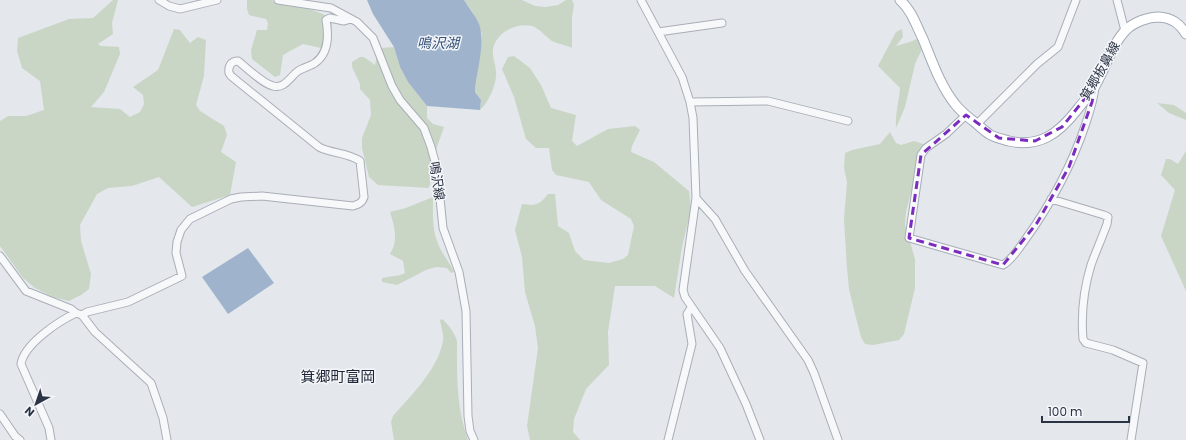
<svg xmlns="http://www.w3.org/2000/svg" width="1186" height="440" viewBox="0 0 1186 440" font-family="Poppins,'Noto Sans JP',sans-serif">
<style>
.green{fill:#c9d6c5}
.water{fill:#9fb4cc}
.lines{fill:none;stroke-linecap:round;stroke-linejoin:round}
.minor-casing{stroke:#a9aeb7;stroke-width:9}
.major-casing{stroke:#a3abb8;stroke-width:11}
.minor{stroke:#f7f8fa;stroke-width:7}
.major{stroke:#fff;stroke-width:9}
.marked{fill:none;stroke:#7b2cbf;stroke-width:3;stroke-dasharray:8 5;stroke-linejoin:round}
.labels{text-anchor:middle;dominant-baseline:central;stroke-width:3;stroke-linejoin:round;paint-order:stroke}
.street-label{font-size:13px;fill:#2b3445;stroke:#f4f6f9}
.water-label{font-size:14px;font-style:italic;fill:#34527a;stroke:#f4f6f9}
.quarter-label{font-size:15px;fill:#1d2536;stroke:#f4f6f9}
</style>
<rect width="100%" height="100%" fill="#e4e7ec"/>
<path class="green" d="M113,0H118L112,23L113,34L98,44L101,46L119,47L120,54L104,92L91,107L120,109L130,117L140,112L144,104L143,95L133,87L158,70L174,29L180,30L190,43L198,37L206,40L204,76L196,105L200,111L224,126L227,135L221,152L236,162L230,195L192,207L159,177L132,186L108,188L97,194L80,225L81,241L91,274L89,289L81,295L69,301L53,297L35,288L23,278L0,246V121L8,116H26L44,110L40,81L22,68L17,51L18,38L69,19L93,18Z
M247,0C254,0 263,0 270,0C282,2 325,11 332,20L331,44L321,48L303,44L283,55L280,75L275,77L252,59L251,50L257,30H267L268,23L266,19L249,15L247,9Z
M464,0H522L535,6L546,7L558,5L566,0H572L574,5L572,18V48C566,45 558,44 552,41C546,37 539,28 532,26C516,22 495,33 493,50C492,57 496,65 496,72C497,84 489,102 480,110L481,101L475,92L482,34L472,11Z
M902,29L903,37L896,46L910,42L919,38L924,45L915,64L905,107L896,128C895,114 899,102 900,88L878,66L896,32Z
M394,47L400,67L408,82L427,106V118L433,124L444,127C438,145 429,165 430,185L428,188L378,185L369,177L362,148V138L371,115L370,100L360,89V84L352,67V62L360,57H364L375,65L378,51L381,48Z
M514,56L530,68L541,85L551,108L576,115L572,141L577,146L608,129L635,126L640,130L632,146L631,152L654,162L689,191L691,209L682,247L674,298L655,286H615L608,332L609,365L586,389L574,419L573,432L580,440H530L527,426L538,348L535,326L525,292L522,257L515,230L522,204C537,206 539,205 548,194H555L558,226L569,233L575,251L584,260L609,263L623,259L628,255L634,226L631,219L601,200L589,182L556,175L552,170L549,148H536L526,139L514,97L502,69L508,57Z
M1157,103L1174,105L1186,113V120L1169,113Z
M890,132L896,143L901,145L914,141L923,144L906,212L905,225L915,259V288L904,334L899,340L873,345L865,344L861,337L856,318L849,289L847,269L844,219L847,182L844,168L845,153L852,150L880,144Z
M1186,151V291L1161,236L1175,190L1161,175L1166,159H1170L1178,164Z
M433,197C433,211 432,228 437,241C441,253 449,261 454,272L451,273L447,268L436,267L426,270L397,285L382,282V278C389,276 398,277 405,273L403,261L390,254C399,241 394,225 390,212L406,208Z
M442,319C449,325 454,332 457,341C457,375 456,407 468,440H394L391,422L393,416C412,394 437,371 443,341C444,335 441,326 440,320Z"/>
<path class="water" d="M367,0H464C469,8 475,15 479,24C486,43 476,72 475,92L481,100L480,110L427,106L408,82L400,67L394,47L373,14Z
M248,248L274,283L228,314L202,277Z"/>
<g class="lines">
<defs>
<path id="minor" d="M159,0L169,6L180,9L217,0
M278,0L331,8L357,22L373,38L392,86L400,100L424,128L431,147L437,169L443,228L459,272L466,311L468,416L470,431L474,440
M641,0L682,77L690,102L693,118L696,198L684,283L683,290L685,297L720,348L746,404L760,440
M1117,0L1125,31
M658,32L722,23
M690,102L768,101L848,121
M966,115L946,134L926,148L921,155L909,238L1003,265C1012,260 1019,248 1025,240C1051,204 1072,165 1086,123C1090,111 1094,99 1095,87
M977,124L1037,64L1058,47L1076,0
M696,198L715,219L745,271L808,360L814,373L838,440
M1051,199L1104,215L1108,217L1107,224C1102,238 1096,251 1091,265C1084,288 1081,315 1083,339L1086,343L1113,350L1143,363L1131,440
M0,256L26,291L71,309L76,313
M82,315L87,312L128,302L182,276L176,253L177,242L181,230L190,219L231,199L241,197L262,196L353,206C359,204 362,203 364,197L360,161C347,152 332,154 319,147L231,76L229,73C228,66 231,61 238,61C247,68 263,84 273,86C285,89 290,77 298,71C303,68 310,66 315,63C329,53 329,36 326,20L330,18L344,21L351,19
M0,414L15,436L20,440
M51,440L49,428L21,364C24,344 59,321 76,313L82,315L95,332L151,383L163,418L167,440
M668,440L692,344L687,314L691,308"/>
<path id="major" d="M900,0C912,11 916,25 923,39C932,61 940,85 955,104C961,112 969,118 977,124C981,128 985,131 989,134C995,138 1003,139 1009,141C1040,148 1059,133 1077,110C1083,102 1090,95 1095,86C1105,69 1112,44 1126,30C1134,22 1148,17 1159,17C1172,18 1179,23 1186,34"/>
</defs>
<use href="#minor" class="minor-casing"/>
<use href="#major" class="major-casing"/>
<use href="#minor" class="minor"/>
<use href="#major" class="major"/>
</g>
<path class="marked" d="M1095,86L1092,102L1069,167L1037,223L1003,265L909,238L921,155L966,115L999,138L1035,141L1062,127Z"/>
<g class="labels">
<g class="street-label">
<text transform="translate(1100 71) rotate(-60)">箕郷板鼻線</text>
<text transform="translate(437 181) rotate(82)">鳴沢線</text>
</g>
<g class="water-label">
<text x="438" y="43">鳴沢湖</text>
</g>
<g class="quarter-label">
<text x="338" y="376">箕郷町富岡</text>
</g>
</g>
<g transform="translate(36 404) rotate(220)" stroke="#f4f6f9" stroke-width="3" paint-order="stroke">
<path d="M0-3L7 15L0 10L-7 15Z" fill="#2b3445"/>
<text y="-6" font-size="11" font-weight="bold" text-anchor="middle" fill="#2b3445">N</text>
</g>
<path d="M1042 416v6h87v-6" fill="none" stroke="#2b3445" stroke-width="2"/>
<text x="1048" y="416" font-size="12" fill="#2b3445" stroke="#f4f6f9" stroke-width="3" paint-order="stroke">100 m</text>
</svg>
